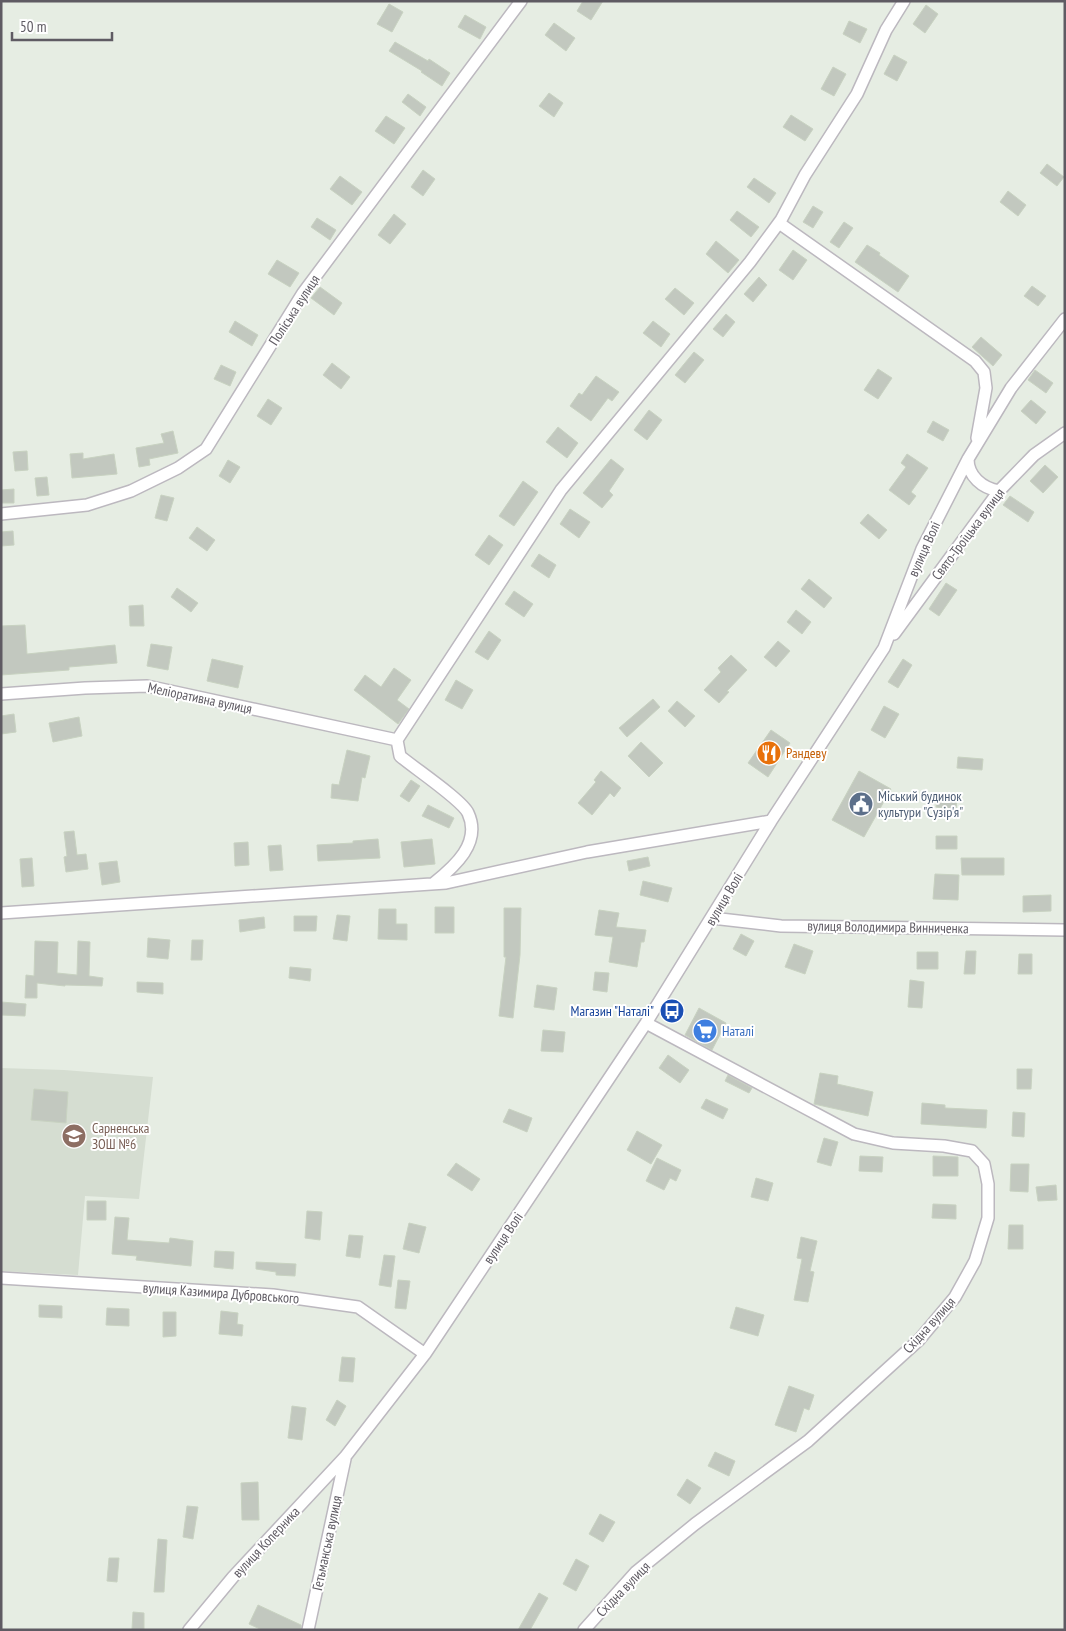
<svg xmlns="http://www.w3.org/2000/svg" width="1066" height="1631" viewBox="0 0 1066 1631" font-family="'PT Sans Narrow',sans-serif">
<style>
.education{fill:#d5ddd1}
.building{fill:#c2c8bf;stroke:#c8d2c1}
.lines{fill:none;stroke-linecap:round;stroke-linejoin:round}
.street-casing{stroke:#bcb8bf;stroke-width:14}
.street{stroke:#fff;stroke-width:11}
.labels{text-anchor:middle;dominant-baseline:central;stroke-width:4;stroke-linejoin:round;paint-order:stroke}
.street-label{font-size:14px;fill:#5f5b63;stroke:#fff}
.food-label{font-size:14px;fill:#c56008;stroke:#fff;text-anchor:start}
.service-label{font-size:14px;fill:#4e5e75;stroke:#fff;text-anchor:start}
.transit-label{font-size:14px;fill:#164399;stroke:#fff;text-anchor:end}
.shop-label{font-size:14px;fill:#366cbe;stroke:#fff;text-anchor:start}
.education-label{font-size:14px;fill:#785e54;stroke:#fff;text-anchor:start}
</style>
<rect width="100%" height="100%" fill="#e6ede3"/>
<path class="education" d="M1,1068L64,1070L153,1077L139,1199L85,1196L78,1275L1,1271Z"/>
<path class="building" d="M583,1H603L591,20L577,11Z
M389,4L403,12L392,32L377,24Z
M926,5L938,14L925,33L913,24Z
M465,15L486,27L480,39L458,27Z
M849,21L867,29L860,43L843,34Z
M554,23L575,38L566,51L545,35Z
M395,42L428,61L429,59L450,73L442,86L421,72L422,71L389,51Z
M894,55L907,62L897,81L884,74Z
M833,67L846,74L834,96L821,89Z
M549,93L563,103L554,117L539,106Z
M408,94L426,107L420,116L402,102Z
M791,115L813,129L805,141L783,127Z
M386,116L405,128L394,144L375,131Z
M1047,164L1064,177L1057,186L1040,173Z
M423,170L435,179L423,196L411,187Z
M340,176L362,192L352,205L330,189Z
M754,178L776,193L769,203L747,187Z
M1008,191L1026,205L1018,216L1000,202Z
M813,206L823,212L813,228L803,222Z
M737,211L759,227L751,237L730,220Z
M394,214L406,224L390,244L378,235Z
M317,218L336,230L330,240L311,227Z
M844,222L853,228L839,248L830,242Z
M716,241L739,260L728,273L706,254Z
M867,245L880,253L879,255L909,276L898,292L855,262Z
M793,250L807,260L793,280L779,270Z
M277,260L299,273L290,287L268,274Z
M759,277L767,285L753,302L744,294Z
M1032,286L1046,296L1038,306L1024,296Z
M320,287L342,303L334,315L311,298Z
M675,288L694,303L684,315L665,299Z
M726,314L735,322L723,337L713,329Z
M235,321L258,335L252,346L229,332Z
M653,321L670,334L661,347L643,333Z
M981,337L1002,355L993,366L972,347Z
M694,352L704,360L685,383L675,375Z
M332,363L350,377L341,389L323,375Z
M221,365L236,372L230,386L214,379Z
M878,369L892,378L878,399L864,390Z
M1035,370L1053,383L1046,393L1028,380Z
M596,376L619,392L612,401L608,398L591,421L570,406L579,393L582,395Z
M268,399L282,408L271,425L257,416Z
M1031,400L1046,412L1036,424L1021,411Z
M649,410L662,420L647,440L634,430Z
M933,421L949,430L943,441L927,432Z
M558,427L578,443L567,458L546,442Z
M173,431L178,453L149,459L150,465L139,467L136,448L164,443L161,434Z
M27,451L28,470L15,471L13,452Z
M83,453V459L114,454L117,474L72,478L70,454Z
M907,454L928,468L911,492L916,496L909,505L889,490L906,467L901,463Z
M611,459L624,469L609,491L613,495L602,508L583,493Z
M228,460L240,467L230,483L219,476Z
M1045,465L1058,477L1043,493L1030,481Z
M47,477L49,495L37,496L35,478Z
M523,481L538,492L514,526L499,516Z
M14,489V503H1V490Z
M161,495L174,498L167,521L155,518Z
M1010,496L1034,512L1028,522L1003,505Z
M570,509L590,522L579,538L560,524Z
M868,514L887,530L879,539L860,523Z
M197,527L215,540L207,551L189,538Z
M13,531L14,545L1,546V532Z
M489,535L503,545L489,565L475,555Z
M539,554L556,565L549,578L531,566Z
M809,579L832,598L824,608L801,589Z
M946,583L957,590L939,616L929,609Z
M177,588L198,603L191,612L171,597Z
M514,591L533,604L524,617L505,604Z
M143,605L144,626H130L129,606Z
M796,610L811,622L802,634L787,622Z
M25,625L27,654L115,645L117,663L69,667V670L1,675V626Z
M489,631L501,640L488,660L475,652Z
M778,641L790,651L776,667L764,657Z
M151,644L172,647L168,670L147,666Z
M731,655L747,670L727,691L729,692L719,703L704,690L721,672L718,668Z
M212,659L243,666L238,688L207,681Z
M903,659L912,665L898,688L888,682Z
M394,668L411,680L397,700L409,709L398,724L354,690L365,675L381,687Z
M456,680L473,690L462,709L445,700Z
M653,699L660,707L627,737L619,728Z
M677,701L695,716L685,727L668,711Z
M884,706L899,714L885,738L871,730Z
M14,714L16,732L1,734V716Z
M79,717L82,736L53,742L49,723Z
M771,730L790,743L768,777L748,763Z
M641,742L663,763L649,777L628,756Z
M347,750L370,756L365,778L362,777L358,801L331,798L332,784L339,785Z
M958,757L983,759L982,770L957,768Z
M601,771L621,788L614,797L610,793L592,815L578,803L596,782L594,780Z
M859,771L891,789L864,837L832,820Z
M411,780L420,786L409,802L400,796Z
M937,797L957,799L956,810L936,807Z
M428,805L454,818L449,828L422,816Z
M74,831L77,855L86,854L88,869L66,872L64,857L67,856L64,832Z
M936,836H957V849H936Z
M378,839L380,858L318,861L317,845L353,843V841Z
M432,839L435,864L404,867L401,842Z
M248,842L249,865L235,866L234,843Z
M281,845L283,870L270,871L268,846Z
M648,857L650,866L629,871L627,861Z
M32,858L34,886L22,887L20,859Z
M961,858H1004V875H962Z
M117,861L120,882L102,885L99,863Z
M935,874L959,875L958,900L933,899Z
M643,881L672,888L668,902L640,895Z
M1051,895V911L1023,912V896Z
M435,907H454V933H435Z
M504,908H521L520,955L513,1018L499,1016L506,957H504Z
M379,909H396V924H407V940L378,939Z
M599,910L619,913L616,927L646,930L644,942H641L637,967L609,962L613,937L595,935Z
M337,915L350,916L347,941L333,939Z
M294,916H317L316,931H294Z
M264,917L265,928L240,932L239,920Z
M741,934L754,941L746,956L733,949Z
M148,938L170,940L168,959L147,957Z
M192,940H203L202,960H191Z
M35,941L58,942L57,973L77,975L78,941L90,942L89,976L103,978L102,986L65,985V986L37,983V998H25L26,975L34,976Z
M794,944L813,951L805,974L785,967Z
M966,951H976L975,974H964Z
M917,952H938V969H917Z
M1019,954H1032V974H1018Z
M290,967L311,969L310,981L289,978Z
M595,972L609,973L607,992L593,990Z
M910,980L924,982L922,1008L908,1007Z
M137,982L163,983V994L137,992Z
M537,985L557,988L554,1010L534,1007Z
M1,1002L26,1004L25,1016L1,1015Z
M699,1008L726,1023L712,1050L685,1035Z
M543,1030L565,1032L563,1052L541,1051Z
M668,1055L689,1070L680,1083L659,1068Z
M1017,1069H1032L1031,1089H1017Z
M820,1073L838,1076L837,1084L873,1092L868,1116L814,1104Z
M728,1075L752,1088L749,1093L725,1081Z
M34,1089L68,1092L66,1123L31,1120Z
M706,1099L728,1109L723,1119L701,1108Z
M922,1103L945,1105V1108L987,1110L986,1128L921,1124Z
M509,1109L532,1118L527,1132L503,1122Z
M1013,1112L1025,1113L1024,1137L1012,1136Z
M637,1131L662,1145L651,1164L627,1150Z
M824,1138L838,1142L831,1166L817,1162Z
M860,1156L883,1157L882,1172L859,1171Z
M933,1156L958,1157V1176H933Z
M657,1158L681,1170L676,1181L670,1178L664,1190L646,1181Z
M456,1163L480,1179L472,1191L447,1175Z
M1011,1164H1029L1028,1192L1010,1191Z
M756,1178L773,1183L768,1201L751,1197Z
M1056,1185L1057,1200L1038,1201L1036,1187Z
M87,1201H106V1220H87Z
M933,1204L956,1205V1219L932,1218Z
M307,1211L322,1212L320,1240L305,1238Z
M115,1217L129,1218L127,1240L169,1243L170,1238L193,1241L191,1266L136,1260L137,1256L112,1254Z
M409,1223L426,1227L419,1253L403,1249Z
M1009,1225H1023V1249H1008Z
M349,1235L363,1236L360,1258L346,1256Z
M801,1237L817,1241L810,1271L814,1272L808,1302L794,1300L802,1259L797,1258Z
M215,1251L234,1252L233,1269L214,1267Z
M384,1255L395,1256L391,1287L379,1285Z
M256,1262L296,1264L295,1276L276,1275V1272L256,1269Z
M398,1280L410,1281L406,1309L395,1308Z
M39,1305L62,1306V1318L39,1317Z
M736,1307L764,1315L758,1336L730,1328Z
M107,1308L129,1309V1326L106,1325Z
M221,1311L238,1313L237,1324L243,1325L242,1336L219,1334Z
M163,1312H176V1336L163,1337Z
M342,1357L355,1358L353,1382L339,1381Z
M789,1386L814,1395L809,1410L804,1408L796,1432L775,1425Z
M337,1400L346,1406L335,1426L326,1420Z
M292,1406L306,1408L302,1440L288,1438Z
M715,1452L735,1461L729,1476L708,1466Z
M687,1479L701,1488L690,1504L677,1495Z
M258,1482L259,1520H242L241,1483Z
M187,1506L198,1507L193,1539L183,1537Z
M600,1514L615,1522L603,1542L589,1534Z
M158,1539L167,1540L164,1592H154Z
M109,1558H119L117,1582L107,1581Z
M576,1559L589,1566L576,1591L563,1584Z
M539,1593L548,1598L530,1630H518Z
M258,1605L301,1625V1630H262L249,1624Z
M133,1612L144,1613V1630L132,1629Z"/>
<g class="lines">
<defs>
<path id="street" d="M779,223L975,361L984,372L986,388L977,438
M968,459C968,476 982,488 999,491
M1,514L87,505L131,491L178,468L206,449L303,293L521,1
M894,634L999,491L1034,455L1065,433
M1,694L85,688L147,686L397,740
M434,883C454,867 482,843 468,813C462,800 414,768 400,756L397,740L561,490L750,262L781,220L805,175L857,94L886,30L904,1
M1,913L446,883L587,852L771,821
M712,918L781,926L1065,930
M1,1278L273,1295L358,1307L425,1354
M189,1630L233,1577L345,1457L425,1354L646,1023L771,821L884,648L922,549L968,459L1011,388L1065,319
M308,1630L345,1459
M584,1630L636,1572L695,1524L808,1441L919,1340L955,1297L975,1261L988,1218V1184L984,1164L972,1151L944,1146L893,1143L854,1134L646,1023"/>
</defs>
<use href="#street" class="street-casing"/>
<use href="#street" class="street"/>
</g>
<defs>
<symbol id="restaurant-disc" viewBox="-11 -11 22 22"><circle r="9.5" fill="#e8710a" stroke="#fff"/><path d="M-5-6h1v4h1v-4h1v4h1v-4h1v5L-1.5 .5V6h-2V.5L-5-1ZM5-6V6H3V1.5H1.5Q1.5-4 5-6Z" fill="#fff"/></symbol>
<symbol id="civic-disc" viewBox="-11 -11 22 22"><circle r="9.5" fill="#5c6f8a" stroke="#fff"/><path d="M-.6-6.5H3V-4.5H.6V-3L4-1V1h2V6H-6V1h2V-1L-.6-3ZM-1.2 2.5V6h2.4V2.5Z" fill="#fff"/></symbol>
<symbol id="bus-disc" viewBox="-11 -11 22 22"><circle r="9.5" fill="#1a4fb4" stroke="#fff"/><path d="M-5-6H5V4H4V6H2V4H-2V6H-4V4H-5ZM-3.5-4V0h7V-4ZM-3.5 1.2v1.5H-2V1.2ZM2 1.2v1.5H3.5V1.2Z" fill="#fff"/></symbol>
<symbol id="supermarket-disc" viewBox="-11 -11 22 22"><circle r="9.5" fill="#3f7fe0" stroke="#fff"/><path d="M-6-5.5h2.5l.6 2H6L4.5 2H-2.5L-4.4-4H-6ZM-1.5 3.2a1.3 1.3 0 1 0 .1 0ZM3 3.2a1.3 1.3 0 1 0 .1 0Z" fill="#fff"/></symbol>
<symbol id="school-disc" viewBox="-11 -11 22 22"><circle r="9.5" fill="#8d6e63" stroke="#fff"/><path d="M0-5L7-2L0 1L-7-2ZM-4 1L0 2.5L4 1V4Q0 6-4 4Z" fill="#fff"/></symbol>
</defs>
<g fill-rule="evenodd">
<use href="#restaurant-disc" x="755" y="739" width="28" height="28"/>
<use href="#civic-disc" x="847" y="790" width="28" height="28"/>
<use href="#bus-disc" x="658" y="997" width="28" height="28"/>
<use href="#supermarket-disc" x="691" y="1017" width="28" height="28"/>
<use href="#school-disc" x="60" y="1122" width="28" height="28"/>
</g>
<g class="labels">
<g class="street-label">
<text transform="translate(294 310) rotate(-57)">Поліська вулиця</text>
<text transform="translate(968 534) rotate(-53)">Свято-Троїцька вулиця</text>
<text transform="translate(924 549) rotate(-66)">вулиця Волі</text>
<text transform="translate(200 698) rotate(12)">Меліоративна вулиця</text>
<text transform="translate(724 899) rotate(-59)">вулиця Волі</text>
<text transform="translate(888 927) rotate(1)">вулиця Володимира Винниченка</text>
<text transform="translate(503 1238) rotate(-56)">вулиця Волі</text>
<text transform="translate(221 1293) rotate(4)">вулиця Казимира Дубровського</text>
<text transform="translate(929 1325) rotate(-48)">Східна вулиця</text>
<text transform="translate(266 1542) rotate(-47)">вулиця Коперника</text>
<text transform="translate(327 1543) rotate(-78)">Гетьманська вулиця</text>
<text transform="translate(623 1589) rotate(-46)">Східна вулиця</text>
</g>
<g class="food-label">
<text x="786" y="753">Рандеву</text>
</g>
<g class="service-label">
<text x="878" y="796">Міський будинок<tspan x="878" dy="16">культури "Сузір'я"</tspan></text>
</g>
<g class="transit-label">
<text x="654" y="1011">Магазин "Наталі"</text>
</g>
<g class="shop-label">
<text x="722" y="1031">Наталі</text>
</g>
<g class="education-label">
<text x="92" y="1128">Сарненська<tspan x="92" dy="16">ЗОШ №6</tspan></text>
</g>
</g>
<rect width="1066" height="1631" fill="none" stroke="#5f5b63" stroke-width="5"/>
<path d="M12 32v8h100v-8" fill="none" stroke="#5f5b63" stroke-width="2.5"/>
<text x="20" y="32" font-size="15" fill="#5f5b63" stroke="#ffffff" stroke-width="4" paint-order="stroke">50 m</text>
</svg>
